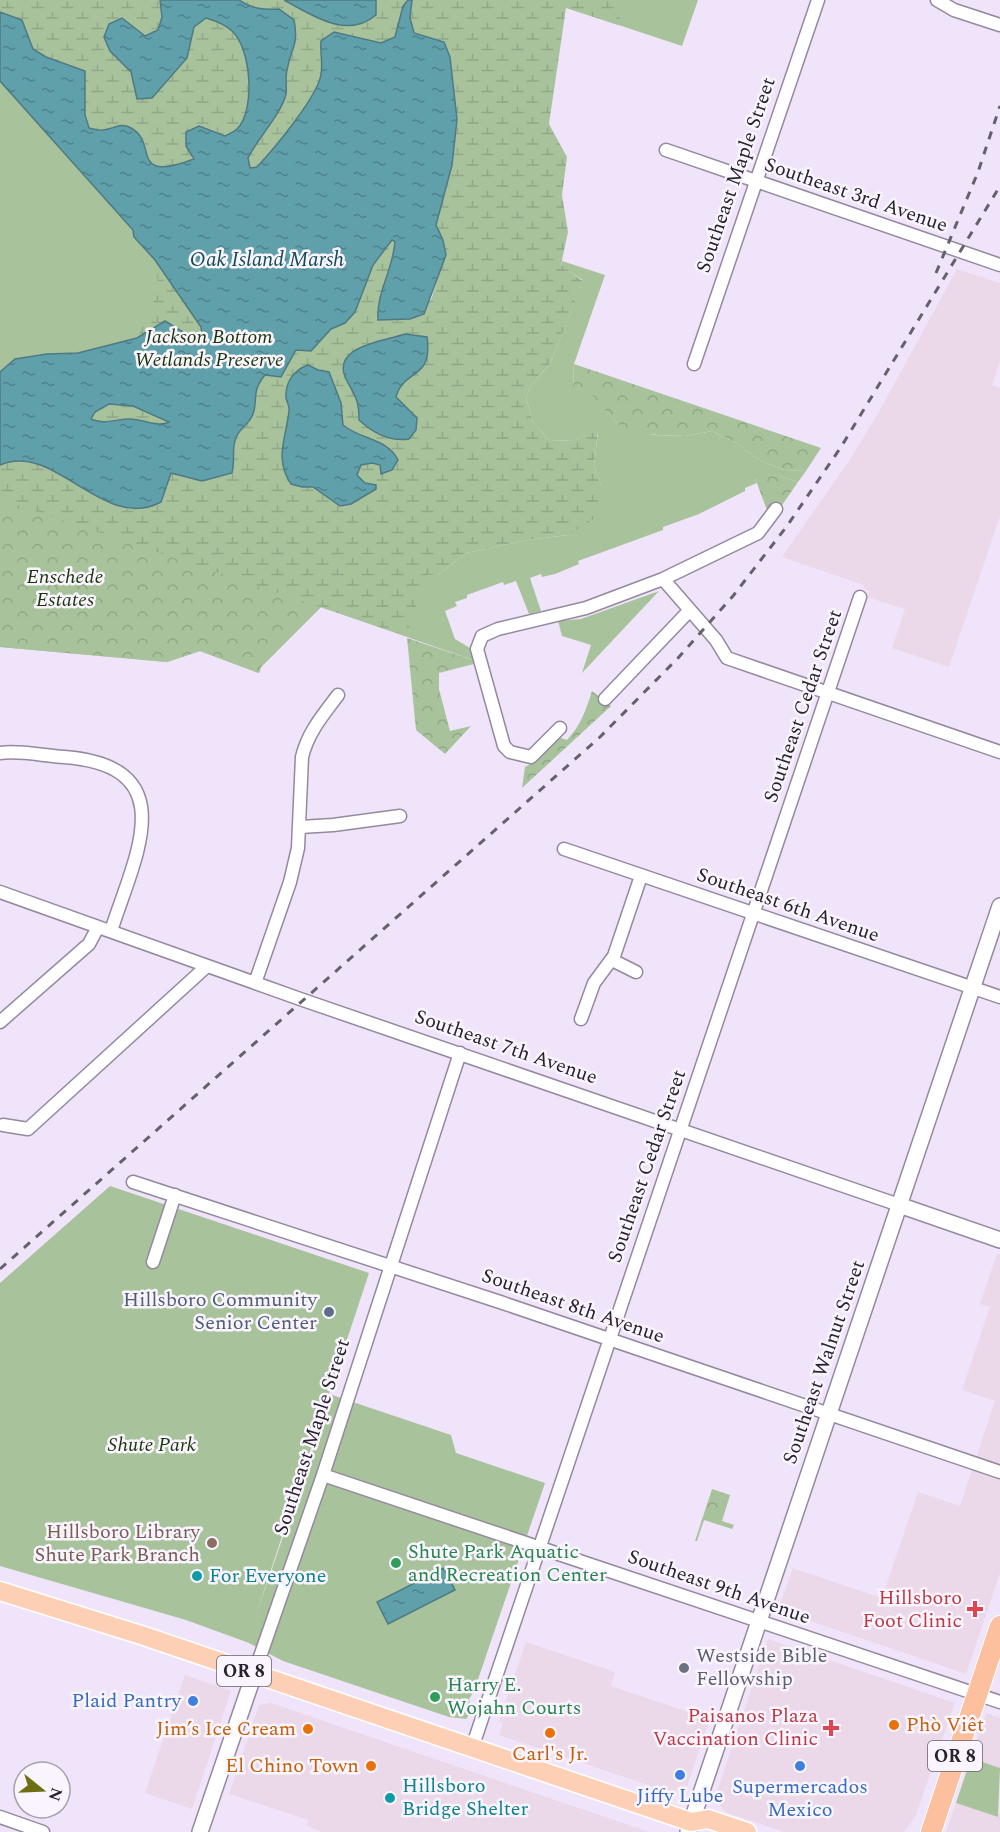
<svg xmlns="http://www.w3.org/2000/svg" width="1000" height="1832" viewBox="0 0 1000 1832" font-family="Spectral,serif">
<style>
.commercial{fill:#ebd9e9}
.green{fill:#a8c39c}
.forest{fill:url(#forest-crowns)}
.wetland{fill:url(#wetland-marsh)}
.water{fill:url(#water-ripples);stroke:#4f7a84;stroke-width:1.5;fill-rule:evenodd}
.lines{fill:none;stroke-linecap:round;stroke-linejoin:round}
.minor-casing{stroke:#94899e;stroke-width:15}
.tertiary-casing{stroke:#94899e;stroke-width:18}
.primary-casing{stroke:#fff;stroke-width:21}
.trunk-casing{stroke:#fff;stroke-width:22}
.minor{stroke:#fff;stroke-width:12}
.tertiary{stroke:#fff;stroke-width:15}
.primary{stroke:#fdd0b6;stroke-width:18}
.trunk{stroke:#fcc09e;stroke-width:20}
.rail{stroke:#665f6c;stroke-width:3;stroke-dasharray:8 8;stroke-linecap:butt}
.service-dot{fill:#5c6f8a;stroke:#f9f4fd;stroke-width:2}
.education-dot{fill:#8d6e63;stroke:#f9f4fd;stroke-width:2}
.leisure-dot{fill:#2e9e5b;stroke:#f9f4fd;stroke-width:2}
.culture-dot{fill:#0f9aa8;stroke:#f9f4fd;stroke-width:2}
.health-dot{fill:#e0444e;stroke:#f9f4fd;stroke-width:2}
.worship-dot{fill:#6b7280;stroke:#f9f4fd;stroke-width:2}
.shop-dot{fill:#3f7fe0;stroke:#f9f4fd;stroke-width:2}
.food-dot{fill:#e8710a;stroke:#f9f4fd;stroke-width:2}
.labels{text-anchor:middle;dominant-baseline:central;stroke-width:5;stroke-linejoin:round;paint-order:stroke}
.shield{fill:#f9f4fd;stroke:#66616a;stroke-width:1.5}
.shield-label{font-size:18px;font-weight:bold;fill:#27222b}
.street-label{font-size:20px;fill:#27222b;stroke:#f9f4fd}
.park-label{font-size:20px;font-style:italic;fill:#193609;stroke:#f9f4fd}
.service-label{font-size:20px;fill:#4e5e75;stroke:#f9f4fd;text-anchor:end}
.education-label{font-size:20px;fill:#785e54;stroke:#f9f4fd;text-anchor:end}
.leisure-label{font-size:20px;fill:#27864d;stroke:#f9f4fd;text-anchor:start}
.culture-label{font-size:20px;fill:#0d838f;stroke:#f9f4fd;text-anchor:start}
.health-label{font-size:20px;fill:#be3a42;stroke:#f9f4fd;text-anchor:end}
.worship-label{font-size:20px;fill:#5b616d;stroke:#f9f4fd;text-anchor:start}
.shop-label{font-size:20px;fill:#366cbe;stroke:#f9f4fd}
.food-label{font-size:20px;fill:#c56008;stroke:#f9f4fd;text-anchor:end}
.water-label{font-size:21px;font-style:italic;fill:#124c54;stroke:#f9f4fd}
</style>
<defs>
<pattern id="forest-crowns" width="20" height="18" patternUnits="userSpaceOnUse" patternTransform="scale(1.5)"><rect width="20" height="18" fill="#a8c39c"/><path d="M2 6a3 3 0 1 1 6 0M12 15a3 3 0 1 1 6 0" fill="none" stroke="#91a787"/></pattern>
<pattern id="wetland-marsh" width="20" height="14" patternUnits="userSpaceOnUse" patternTransform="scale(1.5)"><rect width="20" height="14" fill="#a8c39c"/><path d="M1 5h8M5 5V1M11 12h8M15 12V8" fill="none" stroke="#91a787"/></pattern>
<pattern id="water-ripples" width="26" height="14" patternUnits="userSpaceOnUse" patternTransform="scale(1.5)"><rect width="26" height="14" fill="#60a0aa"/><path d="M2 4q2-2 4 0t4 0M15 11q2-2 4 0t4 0" fill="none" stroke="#4f828b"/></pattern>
</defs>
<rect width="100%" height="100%" fill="#f0e4fa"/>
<path class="commercial" d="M957,269L1000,283V362L992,385L1000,388V516L949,667L892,648L905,609L867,597L869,591L863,588L864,585L782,557L851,458L880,410Z
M997,1254L1000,1255V1573L966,1674L778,1610L793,1568L882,1598L918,1492L960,1506L995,1401L962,1390L990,1307L980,1304Z
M768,1639L955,1703L915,1817L904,1832H784L725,1812L715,1797Z
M526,1642L615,1672L611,1686L710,1719L687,1787L672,1793L499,1735L503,1723L499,1721Z
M185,1675L231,1691L192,1809L145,1793Z
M271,1703L649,1832H322L307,1826L308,1820L229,1794L259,1705Z
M986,1713L1000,1718V1768L971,1758Z
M956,1803L998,1817L1000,1812V1832H946Z"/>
<path class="green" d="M0,0H414L439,574L466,553L528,540L568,535L602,487L594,466L598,432L575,440L550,441L533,422L526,398L531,385L550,364L583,280L561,266L562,261L605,275L574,364L573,388L592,394L620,427L654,435L685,436L712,431L738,444L757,459L784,470L806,471L798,482L776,475L755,479L757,483L745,488V491L699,514L663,527V530L578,561L579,564L555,574L542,577L541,574L530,578L541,611L529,614L516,581L504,585L503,582L467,595V598L455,602L457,606L445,611L455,639L470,648L473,660L321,607L261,667L259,673L200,651L167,662L0,647Z
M543,0H698L682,46Z
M659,591L582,673L591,645L562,636L558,621L581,619Z
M110,1186L369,1273L256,1615L332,1395L451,1435L456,1453L545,1483L474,1691L469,1699L472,1711L466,1719L449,1717L283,1661L249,1643L186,1620L0,1566V1283Z
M971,1758L1000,1768L998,1817L956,1803Z"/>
<path class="forest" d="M574,364L821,448L806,471L784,470L757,459L738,444L712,431L685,436L658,435L638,433L620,427L592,395L573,388Z
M776,475L798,482L771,521L755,478Z
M0,499L321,607L261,667L259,673L200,651L167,662L0,647Z
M407,638L473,660L474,664L439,673V689L450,731L471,726L445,754L416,730Z
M592,691L611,706L522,788L525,767L540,758L558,737L567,740C581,725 586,710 592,691Z
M712,1489L730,1495L722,1521L734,1525L732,1529L704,1520L697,1541H695Z"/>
<path class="wetland" d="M0,0H160L162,17L158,30L110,51L131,72L138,99L187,58L194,27L206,18C215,21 224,24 232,31C251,48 256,110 237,129C234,132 229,134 225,136L199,126L194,159C166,169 148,175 142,139L118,125L104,130L89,128L85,115V71L46,57L33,49L22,20L0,12Z
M239,0H284L325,23L357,26L376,15V0H408L403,6L395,37L381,43L334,32L319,57L322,73L317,88L257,167L250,168L248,158L254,145L270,123L286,95V71L297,38L279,9C264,10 252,9 239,0Z
M412,0H623L618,25L566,8L549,124L567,157L562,195L568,232L561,265L583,281L550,364L531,385L526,398L533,422L550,441L575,440L598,431L594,466L602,487L595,518L568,535L528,540L466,553L439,574L427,575L406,636L0,499V465L18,459L34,460L102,499L131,510L161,502L171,473L202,481L232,473C235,461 232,450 235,441C237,430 246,427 251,418C260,403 248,395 265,375L281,377L296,350L322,341L331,328L346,323L355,311L378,253L392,240L395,242L394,258L379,320L394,319L431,300C439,275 448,249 436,226L452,165L457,119L450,57L444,42L414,33L410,18Z
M155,260L201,327L202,335L191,337L165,321L137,338L159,290Z
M109,404L133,406L170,422C158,428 145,421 133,420C118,418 105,425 91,419L94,412Z"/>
<path class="water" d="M160,0H239C252,9 264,10 279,9L294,20C299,45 291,48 287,70C285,78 287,86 286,94C282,113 257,139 248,158L250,168L257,167C273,150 319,95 321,74C323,64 320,52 321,41L334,32L381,43L395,37L403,6L408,0H412L410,18L414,33L444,42L450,57L457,119L452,165L436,225L443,240L446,255L424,314L410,319L378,320C376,293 393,270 395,242L392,240L373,265L355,312L345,323L331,329L311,351L296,350L281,377L265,375C249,394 260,403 251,418C246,427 237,430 235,441C232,449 235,461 232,473L202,481L171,473L161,502C103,533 55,441 0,465V372L15,359L47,354L78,353L137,338L165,321L191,337L202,335L201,327L155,260L134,237L133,230L0,81V12L22,20L33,49L46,57L85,71V115L89,128C93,129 99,131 103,130C114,129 120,122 131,128C159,143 128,184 194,159L186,146V132L199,126L225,136C229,134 234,132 237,129C256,110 251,48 232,31C225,24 216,21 206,18L194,27L187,58L152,98L137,99L131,72L110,51L104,37L109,24L122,18L145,36L158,30L162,17ZM109,404L133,406L169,422C158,428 143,419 130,419C116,419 104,425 91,419L95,412Z
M284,0H376V15C347,40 312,15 284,0Z
M405,334L427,337C433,381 404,368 396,397L417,418L416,430L409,439C389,442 373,433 359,420C359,400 356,398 347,381C328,346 385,341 405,334Z
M308,365L318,370L329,372L341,403L343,425C361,440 387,438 398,460L392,470L381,474L380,465L372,463L361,465L357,475L365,483L376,485V489L351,504L340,506L313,487H302L291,484C274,459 286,438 289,411C290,407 287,402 286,398C285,382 294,370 308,365Z
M444,1568L455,1590L388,1624L377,1602Z"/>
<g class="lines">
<defs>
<path id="minor" d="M937,0L954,10L1000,25
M666,150L1000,265
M694,364L818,0
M663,579L716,640L727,658L1000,752
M605,699L690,610
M560,728L531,757L510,752L504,746L477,649L482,636L498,629L586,608L663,579L758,533L776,509
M0,753C20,750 44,756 64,757C186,766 134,858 111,931
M300,827L333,825L400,816
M564,849L1000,997
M0,892L303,1000L899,1205
M612,960L636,972
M255,983L290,882L298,848L302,757C308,732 323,715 338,695
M581,1019L594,983L614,956L641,876
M0,1022L89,944L98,927
M3,1125L28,1129L207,966
M133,1182L500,1302L1000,1472
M153,1262L175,1195
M323,1475L1000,1702
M254,1674L323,1475L460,1053
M472,1748L860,597
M0,1817L43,1832"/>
<path id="tertiary" d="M899,1205L1000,1240
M200,1832L254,1674
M688,1832L1000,906"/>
<path id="primary" d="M0,1591L141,1635L691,1822L708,1819L747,1832"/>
<path id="trunk" d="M931,1832L1000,1626"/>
</defs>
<use href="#minor" class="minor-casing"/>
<use href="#tertiary" class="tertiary-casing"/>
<use href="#primary" class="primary-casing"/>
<use href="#trunk" class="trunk-casing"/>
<use href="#minor" class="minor"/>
<use href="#tertiary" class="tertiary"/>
<use href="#primary" class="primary"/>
<use href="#trunk" class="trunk"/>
<path class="rail" d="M936,273L978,172L1000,106
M0,1269L600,737L678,658L733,596L787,526L841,447L1000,186"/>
</g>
<circle class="service-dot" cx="329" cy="1312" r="6"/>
<circle class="education-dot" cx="212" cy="1543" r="6"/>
<g class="leisure-dot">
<circle cx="396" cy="1563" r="6"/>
<circle cx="435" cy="1697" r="6"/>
</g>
<g class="culture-dot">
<circle cx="197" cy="1576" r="6"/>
<circle cx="390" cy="1798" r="6"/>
</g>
<g class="health-dot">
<path d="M972 1600h6v6h6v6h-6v6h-6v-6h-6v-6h6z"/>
<path d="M828 1719h6v6h6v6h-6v6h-6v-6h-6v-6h6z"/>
</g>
<circle class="worship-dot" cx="684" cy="1668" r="6"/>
<g class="shop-dot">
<circle cx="193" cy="1701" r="6"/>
<circle cx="800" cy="1766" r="6"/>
<circle cx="680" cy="1775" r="6"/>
</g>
<g class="food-dot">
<circle cx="894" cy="1725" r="6"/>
<circle cx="308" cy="1729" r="6"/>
<circle cx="550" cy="1733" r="6"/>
<circle cx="371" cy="1766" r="6"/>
</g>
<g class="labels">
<g class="shield">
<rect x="217" y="1656" width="54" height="30" rx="4.5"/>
<rect x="928" y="1741" width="54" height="30" rx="4.5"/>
</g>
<g class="shield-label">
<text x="244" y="1671">OR 8</text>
<text x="955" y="1756">OR 8</text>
</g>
<g class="street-label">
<text transform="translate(736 175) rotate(-71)">Southeast Maple Street</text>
<text transform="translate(856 195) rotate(19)">Southeast 3rd Avenue</text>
<text transform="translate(803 706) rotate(-71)">Southeast Cedar Street</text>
<text transform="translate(788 905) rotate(19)">Southeast 6th Avenue</text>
<text transform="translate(506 1047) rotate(19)">Southeast 7th Avenue</text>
<text transform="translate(647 1166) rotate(-71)">Southeast Cedar Street</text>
<text transform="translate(573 1306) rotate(19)">Southeast 8th Avenue</text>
<text transform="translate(824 1362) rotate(-71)">Southeast Walnut Street</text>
<text transform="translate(312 1437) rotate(-72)">Southeast Maple Street</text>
<text transform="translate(719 1587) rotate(19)">Southeast 9th Avenue</text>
</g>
<g class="park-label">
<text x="209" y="337">Jackson Bottom<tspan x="209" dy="23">Wetlands Preserve</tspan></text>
<text x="65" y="577">Enschede<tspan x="65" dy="23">Estates</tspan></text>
<text x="152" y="1445">Shute Park</text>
</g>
<g class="service-label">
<text x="317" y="1300">Hillsboro Community<tspan x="317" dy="23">Senior Center</tspan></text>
</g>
<g class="education-label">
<text x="200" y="1532">Hillsboro Library<tspan x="200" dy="23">Shute Park Branch</tspan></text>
</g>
<g class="leisure-label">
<text x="408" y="1552">Shute Park Aquatic<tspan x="408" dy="23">and Recreation Center</tspan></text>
<text x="447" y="1685">Harry E.<tspan x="447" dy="23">Wojahn Courts</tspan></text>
</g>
<g class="culture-label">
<text x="209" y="1576">For Everyone</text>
<text x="402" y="1786">Hillsboro<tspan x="402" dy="23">Bridge Shelter</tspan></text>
</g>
<g class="health-label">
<text x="962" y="1598">Hillsboro<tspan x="962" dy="23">Foot Clinic</tspan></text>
<text x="818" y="1716">Paisanos Plaza<tspan x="818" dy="23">Vaccination Clinic</tspan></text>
</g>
<g class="worship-label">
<text x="696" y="1656">Westside Bible<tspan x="696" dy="23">Fellowship</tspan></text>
</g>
<g class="shop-label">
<text x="181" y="1701" text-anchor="end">Plaid Pantry</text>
<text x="800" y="1787">Supermercados<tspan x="800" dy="23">Mexico</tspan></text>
<text x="680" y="1796">Jiffy Lube</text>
</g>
<g class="food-label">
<text x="906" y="1725" text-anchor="start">Phò Viêt</text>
<text x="296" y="1729">Jim’s Ice Cream</text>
<text x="550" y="1754" text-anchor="middle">Carl's Jr.</text>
<text x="359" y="1766">El Chino Town</text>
</g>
<g class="water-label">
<text x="267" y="260">Oak Island Marsh</text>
</g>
</g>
<g transform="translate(42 1790) rotate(108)"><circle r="28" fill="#f9f4fd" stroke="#a5a0a9" stroke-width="1.5"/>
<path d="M0-4.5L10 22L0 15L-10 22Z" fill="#6c6e11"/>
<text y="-9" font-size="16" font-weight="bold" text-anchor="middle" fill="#27222b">N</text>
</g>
</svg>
